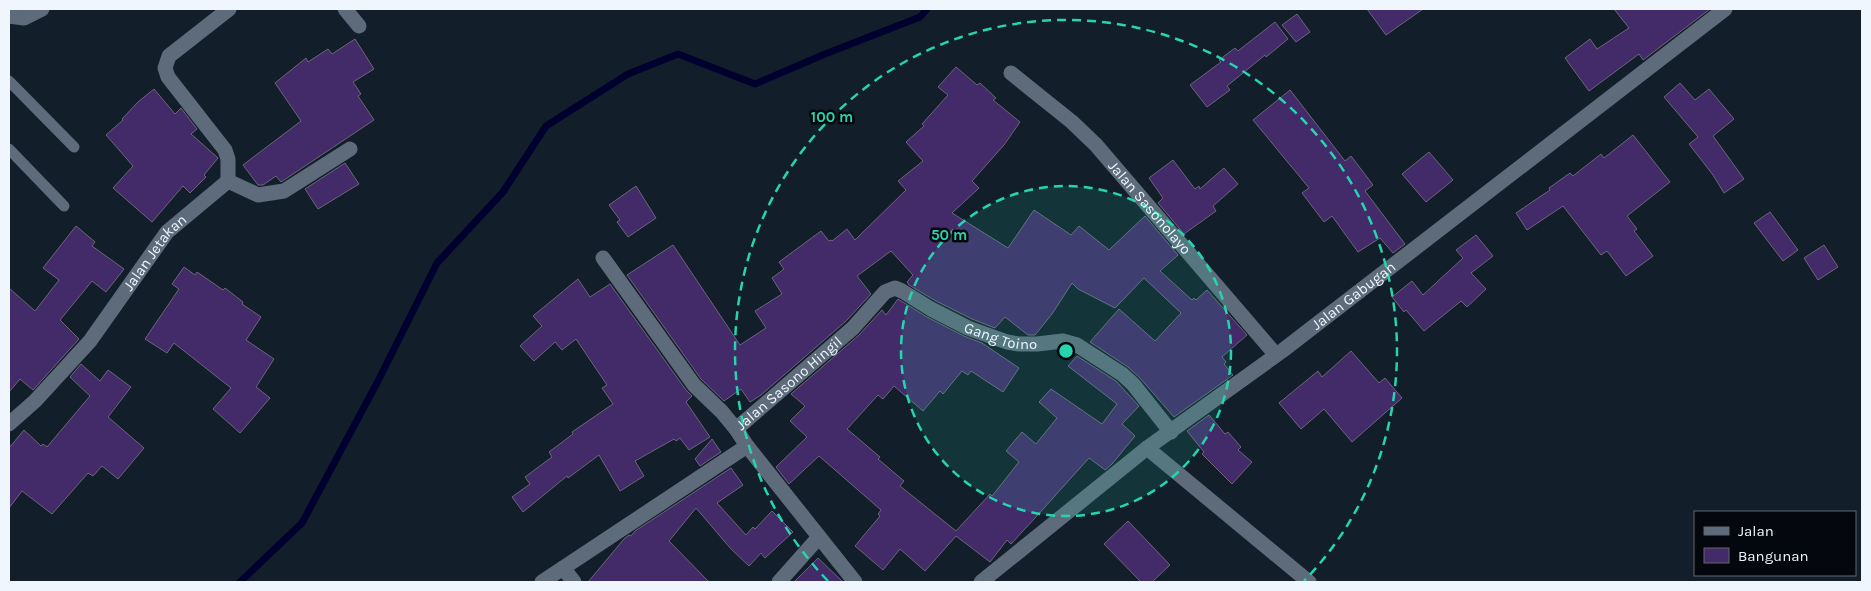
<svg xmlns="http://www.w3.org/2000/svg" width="1871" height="591" viewBox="0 0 1871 591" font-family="Karla,sans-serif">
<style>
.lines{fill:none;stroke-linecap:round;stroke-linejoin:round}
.stream{stroke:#00002f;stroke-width:7}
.building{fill:#432a68;stroke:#6c6679}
.service{stroke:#5d6b7a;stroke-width:11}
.minor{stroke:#5d6b7a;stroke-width:15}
.ring{fill:none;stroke:#25d5ae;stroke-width:2.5;stroke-dasharray:9 6}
.labels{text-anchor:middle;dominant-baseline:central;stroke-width:5;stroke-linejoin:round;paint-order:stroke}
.street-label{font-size:15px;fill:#eff6fd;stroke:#04070d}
.centre{fill:#25d5ae;stroke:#04070d;stroke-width:2.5}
.ring-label{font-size:15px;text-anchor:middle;font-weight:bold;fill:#25d5ae;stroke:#04070d;stroke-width:5;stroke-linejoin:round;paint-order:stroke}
</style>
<rect width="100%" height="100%" fill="#121e2a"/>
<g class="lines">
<path class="stream" d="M240,582L302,523L377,383L437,263L503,192L546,126L628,74L678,54L755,84L825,54L920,17L927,9"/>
</g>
<path class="building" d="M1367,9H1423L1386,35Z
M1614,9H1710L1643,60L1639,54L1589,91L1565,58L1590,39L1597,49L1629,28Z
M1297,14L1310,32L1296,42L1282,25Z
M1275,22L1288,39L1266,57L1265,55L1227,86L1230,90L1207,107L1190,85L1221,62L1219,60L1235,48L1238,51Z
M355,39L374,69L353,82L361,94L358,96L374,120L281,182L276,176L263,185H258L243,165L301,121L275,83L306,58L308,62L328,49L332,54Z
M956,67L977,85L980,83L996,98L993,100L1020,122L1004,145L972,181L979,188L952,213L1008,248L1034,210L1071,235L1079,226L1109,250L1145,216L1178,255L1160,271L1192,300L1194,298L1196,300L1207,290L1247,335L1222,357L1226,362L1224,364L1233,375L1174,417L1140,378L1128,367L1090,342L1119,309L1155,341L1181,313L1144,278L1115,308L1078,289L1072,283L1052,314L1035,335H1028L1005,317L995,328L972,319L936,301L909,285L907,282L913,275L891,251L857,276L871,294L846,321L761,395L750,402L741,389L724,401L701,379L627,275L673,245L740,345L766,328L755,311L782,294L772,278L784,269L779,262L821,231L829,241L831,240L832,241L847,229L855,240L906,190L898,181L923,161L906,142L924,126L922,124L948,95L938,87Z
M1680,83L1695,100L1709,89L1734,119L1713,136L1744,179L1724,193L1713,175L1689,144L1698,137L1664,97Z
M154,89L175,114L181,108L197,129L191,134L218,158L204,175L206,177L190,193L183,186L152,222L113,188L133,166L106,135L123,120L122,119L138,102Z
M1290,90L1345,161L1351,156L1373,185L1365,191L1405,244L1393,253L1380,238L1358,252L1332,216L1324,222L1302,193L1309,188L1253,120Z
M1633,135L1670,182L1627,216L1637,229L1634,231L1653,256L1626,276L1607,251L1601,255L1563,206L1527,230L1516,213L1550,190L1549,188L1570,173L1573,176L1601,154L1604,158Z
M1429,152L1453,180L1426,202L1402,174Z
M1173,160L1195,189L1199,186L1200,189L1224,168L1238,184L1213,206L1216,211L1184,234L1158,203L1163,198L1149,178Z
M345,163L359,184L318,209L305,189Z
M636,186L656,218L628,237L617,222L620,220L609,205Z
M1770,212L1798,250L1783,261L1754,223Z
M76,226L95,242L92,246L124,269L106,292L92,281L60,320L79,339L33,390L20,379L9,392V288L35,311L59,280L43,268Z
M1476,235L1493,256L1471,273L1486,289L1467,307L1461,301L1424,331L1406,310L1404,312L1392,297L1412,281L1423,295L1463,258L1456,250Z
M1824,245L1838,267L1818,280L1804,258Z
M184,267L195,275L197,272L223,290L225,288L243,302L242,304L261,317L246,340L274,359L256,387L270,398L240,433L213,409L231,388L174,343L167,353L145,339L179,289L172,284Z
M578,279L590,297L610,284L686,390L692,396L686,402L710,437L689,450L680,438L676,441L674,439L635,461L644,476L620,491L599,455L568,478L567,476L523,512L512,497L530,484L525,477L552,457L549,452L573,434L572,432L613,404L602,388L607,385L576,339L562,350L555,342L534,361L520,346L542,326L533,316Z
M898,299L927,317L964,336L982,343L1019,368L1003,392L971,371L968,375L962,371L943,394L940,391L923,411L894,386L883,399L878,395L847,429L880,457L878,459L904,481L900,486L956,531L990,494L992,496L1019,462L1006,451L1022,432L1036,444L1057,418L1039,402L1051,389L1102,424L1117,404L1068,366L1077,356L1116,381L1139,406L1122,424L1135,436L1112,464L1105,470L1089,458L1035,518L1011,544L1007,540L990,562L956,536L925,571L900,549L883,570L855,546L880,516L878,514L881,510L819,456L789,484L776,467L807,437L790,421L805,406L791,394L859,335L882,310L886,315Z
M1351,351L1379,383L1385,378L1402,398L1352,442L1324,409L1301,429L1279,403L1318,371L1322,377Z
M81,364L100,381L108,370L131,387L108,417L144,448L118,479L102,466L93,476L88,473L52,514L22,491L9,508V448L24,430L41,446L43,444L47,447L90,396L70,377Z
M1209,415L1225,434L1228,432L1241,447L1238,450L1252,462L1232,484L1202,454L1204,452L1187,431Z
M712,439L721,452L700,466L695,459Z
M731,468L743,485L717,503L746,535L753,527L755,529L772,511L793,532L765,558L761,553L749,566L731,549L696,508L669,541L709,582H588L624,539L629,535L631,536L635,531Z
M1128,521L1170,565L1152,582H1141L1104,544Z
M818,558L843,582H794Z"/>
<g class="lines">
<path class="service" d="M9,81L74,147
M9,149L64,206"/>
<g class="minor">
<path d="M345,9L359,26"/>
<path d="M9,16L24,18L42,9"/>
<path id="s1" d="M1011,73L1072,122L1096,145L1276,355"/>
<path d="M228,181L258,195L284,191L350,149"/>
<path d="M603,258L694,385L722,412L736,429"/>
<path id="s2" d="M9,424L35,401L90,341L167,232L228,181V159L225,150L168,77L165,68L169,56L229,9"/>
<path d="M1147,448L1309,582"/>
<path d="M563,568L574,582"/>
<path d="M542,582L747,446"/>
<path d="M779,582L819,537"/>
<path id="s3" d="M855,582L747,446L736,429L853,328L885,292L895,288L902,291L931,309L968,328L1007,342L1019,344H1037L1063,341L1077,345L1122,374L1133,384L1171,432"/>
<path id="s4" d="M981,582L1147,448L1282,351L1725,9"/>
</g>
</g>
<circle cx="1066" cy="351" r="165" fill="#25d5ae" fill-opacity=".12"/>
<g class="ring">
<circle cx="1066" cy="351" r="165"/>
<path d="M828 581A331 331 0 1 1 1304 581"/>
</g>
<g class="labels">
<g class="street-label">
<text stroke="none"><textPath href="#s1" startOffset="194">Jalan Sasonolayo</textPath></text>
<text stroke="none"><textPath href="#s2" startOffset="226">Jalan Jetakan</textPath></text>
<text stroke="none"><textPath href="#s4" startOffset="470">Jalan Gabugan</textPath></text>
<text stroke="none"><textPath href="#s3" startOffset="525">Gang Toino</textPath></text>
<text stroke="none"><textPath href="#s3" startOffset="264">Jalan Sasono Hingil</textPath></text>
</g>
</g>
<circle cx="1066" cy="351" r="8" class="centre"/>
<g class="ring-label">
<text x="832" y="122">100 m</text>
<text x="949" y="240">50 m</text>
</g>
<rect width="1871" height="591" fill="none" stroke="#eff6fd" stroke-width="20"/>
<rect x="1694" y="511" width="162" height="65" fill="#04070d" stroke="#62676d"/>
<rect x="1704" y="527" width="25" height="8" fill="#5d6b7a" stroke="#62676d"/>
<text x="1738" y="536" font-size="15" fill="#eff6fd">Jalan</text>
<rect x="1704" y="548" width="25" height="15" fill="#432a68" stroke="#62676d"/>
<text x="1738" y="561" font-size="15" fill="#eff6fd">Bangunan</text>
</svg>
